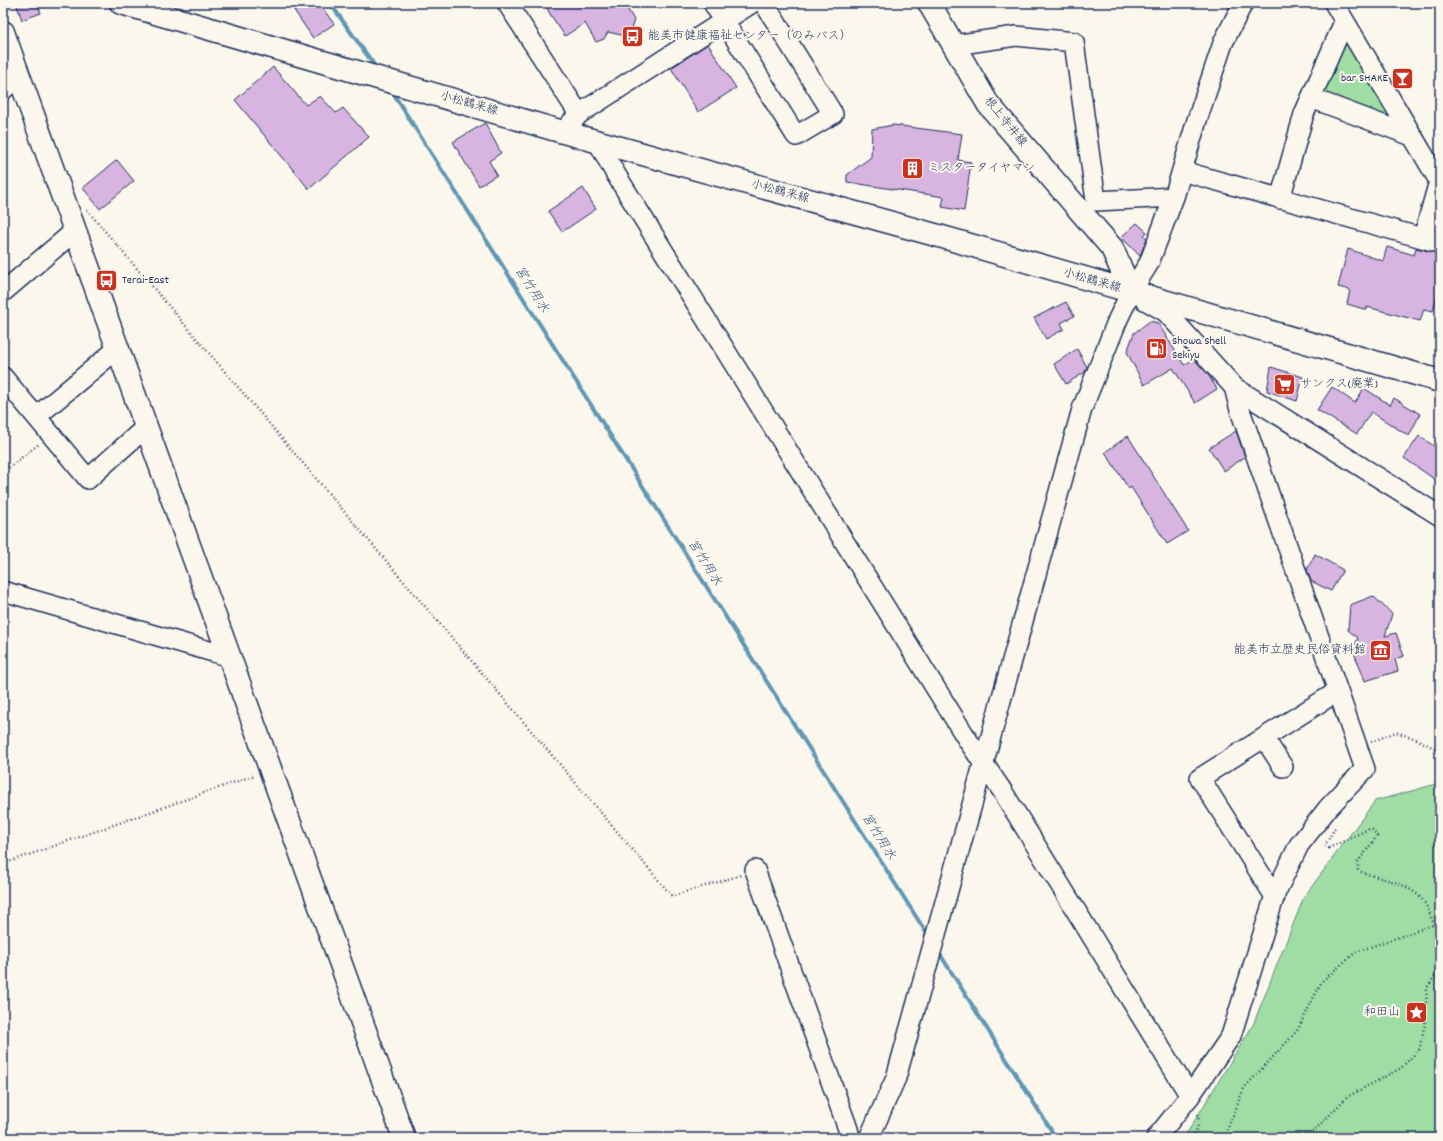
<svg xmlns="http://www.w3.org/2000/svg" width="1443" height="1141" viewBox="0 0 1443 1141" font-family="Dekko,'Klee One',sans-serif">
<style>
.green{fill:#a0dda4;stroke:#5e8681}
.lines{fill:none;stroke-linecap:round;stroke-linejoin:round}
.stream{stroke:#6197b4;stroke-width:4}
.building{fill:#d7b5e0;stroke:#1b2f5e}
.minor-casing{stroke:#1b2f5e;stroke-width:22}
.major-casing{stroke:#1b2f5e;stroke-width:25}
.path{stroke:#1b2f5e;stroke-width:2.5;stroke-dasharray:1 3;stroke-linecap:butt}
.minor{stroke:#fbf7ec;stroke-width:19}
.major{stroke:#fbf7ec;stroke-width:22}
.labels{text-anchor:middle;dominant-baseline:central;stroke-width:4;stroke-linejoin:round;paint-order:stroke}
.poi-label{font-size:12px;fill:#1b2f5e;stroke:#fbf7ec;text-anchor:start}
.street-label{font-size:12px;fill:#1b2f5e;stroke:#fbf7ec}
.water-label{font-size:13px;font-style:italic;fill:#385a82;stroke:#fbf7ec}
</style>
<rect width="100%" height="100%" fill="#fbf7ec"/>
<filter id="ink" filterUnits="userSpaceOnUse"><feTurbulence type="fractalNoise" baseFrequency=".025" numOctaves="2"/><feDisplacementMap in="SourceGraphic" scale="8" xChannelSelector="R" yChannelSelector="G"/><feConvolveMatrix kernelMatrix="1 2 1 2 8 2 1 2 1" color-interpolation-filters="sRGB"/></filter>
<g filter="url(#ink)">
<path class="green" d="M1349,35L1405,129L1322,97Z
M1440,783V1138H1184L1253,1025L1304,897L1375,801Z"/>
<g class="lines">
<path class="stream" d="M330,3L377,69
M391,90L929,937
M938,951L1056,1138"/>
</g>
<path class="building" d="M16,3H37L41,13L22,20Z
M289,3H319L334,24L313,38Z
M545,3H624L634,20L631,29L621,35L608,32L604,39L596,42L585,23L565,36L550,14Z
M708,44L736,88L698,112L671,68Z
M273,67L306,105L320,96L336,113L343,108L369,137L309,189L235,100Z
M485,123L501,153L489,161L497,175L479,186L453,142Z
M893,125L962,134L958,160L971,162L964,211L942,207L944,197L847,182V175L871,157L872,129Z
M117,160L134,181L100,209L83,188Z
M583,188L596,209L562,232L548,211Z
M1137,223L1147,232L1144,235L1147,238L1140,256L1121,237Z
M1387,247L1414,255L1416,248L1440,254V285L1433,311L1424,309L1420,321L1367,307V310L1347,304L1350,290L1338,287L1348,249L1383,261Z
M1066,302L1074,316L1061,323L1064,329L1046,339L1034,318Z
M1150,321L1158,323L1184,365L1194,359L1207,373L1217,389L1195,403L1173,368L1144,385L1127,352L1134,333Z
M1077,349L1087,367L1085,372L1066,384L1054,364Z
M1271,367L1303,377L1297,401L1267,391Z
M1332,387L1355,403L1364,388L1390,405L1394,398L1420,414L1409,436L1371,412L1357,434L1317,410Z
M1236,431L1245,457L1224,471L1209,448Z
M1128,436L1188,531L1167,544L1131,487L1129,489L1105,452Z
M1419,436L1440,450V483L1404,458Z
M1315,554L1343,570L1331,591L1311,581L1307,570Z
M1373,596L1392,614L1385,636L1396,633L1404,656L1395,659L1398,671L1365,681L1353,650L1358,638L1348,630L1350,605Z"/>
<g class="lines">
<defs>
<path id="minor" d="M507,3L579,114
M713,3L796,136L833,114L764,3
M1334,3L1439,181L1423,238
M954,45L1016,36L1074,42L1096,201L1174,197
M3,90L18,75
M1311,98L1412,136
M563,132L579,114L752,3
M598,142L615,173L969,742L1003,792L1190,1096
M1182,171L1440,243
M1280,199L1304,114L1344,22
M3,292L70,235L75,228
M1145,300L1166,312L1234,387L1440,516
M3,377L88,479L146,427
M37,416L117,349
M3,591L230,657
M1264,738L1283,767
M755,870L848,1129L850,1138
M1275,897L1200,778L1338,691
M869,1138L896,1078L1082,409L1118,319L1131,292L1149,263L1174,197L1197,120L1223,43L1243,3
M1156,1138L1190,1096L1231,1036L1276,892L1299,845L1328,808L1365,769L1240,410L1234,387"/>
<path id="major" d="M121,3L563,132L939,236L1440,381
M929,3L988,104L1112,248L1131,292
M3,32L404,1138"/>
</defs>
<use href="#minor" class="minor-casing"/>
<use href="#major" class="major-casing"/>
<path class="path" d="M87,210L672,896L741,875
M3,465L7,469L39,444
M1371,742L1396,732L1416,739L1440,751
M1335,828L1325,845L1329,848L1369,829L1373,830L1377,836L1358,862V870L1363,873C1385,880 1413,883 1426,905C1431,914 1432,924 1440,936
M3,864L255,775
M1193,1138L1199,1123L1198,1112
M1224,1138L1244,1088L1297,1031L1322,981L1356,952L1433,925
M1307,1138L1347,1097L1401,1068L1419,1050L1425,1024L1427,988L1440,969"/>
<use href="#minor" class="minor"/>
<use href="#major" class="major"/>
</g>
</g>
<defs>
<symbol id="bus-square" viewBox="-11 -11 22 22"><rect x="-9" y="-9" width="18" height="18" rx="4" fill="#c8321e" stroke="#fbf7ec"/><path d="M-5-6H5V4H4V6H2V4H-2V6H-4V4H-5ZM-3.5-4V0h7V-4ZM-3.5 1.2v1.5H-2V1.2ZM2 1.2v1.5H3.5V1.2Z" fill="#fff"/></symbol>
<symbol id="bar-square" viewBox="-11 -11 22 22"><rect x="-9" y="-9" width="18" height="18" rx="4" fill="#c8321e" stroke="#fbf7ec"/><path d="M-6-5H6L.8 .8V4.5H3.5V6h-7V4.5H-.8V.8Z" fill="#fff"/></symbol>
<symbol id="building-square" viewBox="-11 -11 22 22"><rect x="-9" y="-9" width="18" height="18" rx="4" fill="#c8321e" stroke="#fbf7ec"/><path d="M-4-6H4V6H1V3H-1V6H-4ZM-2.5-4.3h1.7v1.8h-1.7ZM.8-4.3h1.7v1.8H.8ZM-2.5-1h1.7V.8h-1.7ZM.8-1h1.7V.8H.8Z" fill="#fff"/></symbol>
<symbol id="fuel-square" viewBox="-11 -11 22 22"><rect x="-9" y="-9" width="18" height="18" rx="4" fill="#c8321e" stroke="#fbf7ec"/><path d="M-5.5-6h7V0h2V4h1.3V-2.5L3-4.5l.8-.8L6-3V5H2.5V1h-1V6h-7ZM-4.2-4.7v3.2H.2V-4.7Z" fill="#fff"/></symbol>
<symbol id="supermarket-square" viewBox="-11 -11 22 22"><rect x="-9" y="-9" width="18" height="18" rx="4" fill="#c8321e" stroke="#fbf7ec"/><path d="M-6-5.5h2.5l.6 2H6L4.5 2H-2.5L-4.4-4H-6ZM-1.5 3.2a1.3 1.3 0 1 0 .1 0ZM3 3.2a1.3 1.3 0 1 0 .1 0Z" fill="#fff"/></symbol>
<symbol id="museum-square" viewBox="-11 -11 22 22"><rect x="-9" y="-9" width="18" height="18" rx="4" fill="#c8321e" stroke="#fbf7ec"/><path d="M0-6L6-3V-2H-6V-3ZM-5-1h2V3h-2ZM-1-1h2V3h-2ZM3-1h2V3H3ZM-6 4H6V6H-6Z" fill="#fff"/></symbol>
<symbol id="sight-square" viewBox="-11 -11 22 22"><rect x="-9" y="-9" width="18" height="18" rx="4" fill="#c8321e" stroke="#fbf7ec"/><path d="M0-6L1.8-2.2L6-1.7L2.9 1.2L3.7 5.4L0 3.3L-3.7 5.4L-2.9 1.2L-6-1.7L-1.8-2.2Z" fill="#fff"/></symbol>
</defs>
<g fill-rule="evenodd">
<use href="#bus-square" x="620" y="24" width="25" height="25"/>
<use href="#bar-square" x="1390" y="66" width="25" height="25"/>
<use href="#building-square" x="900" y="156" width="25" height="25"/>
<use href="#bus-square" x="94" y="268" width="25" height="25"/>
<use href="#fuel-square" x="1144" y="336" width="25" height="25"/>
<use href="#supermarket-square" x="1272" y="372" width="25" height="25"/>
<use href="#museum-square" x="1368" y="638" width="25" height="25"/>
<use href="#sight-square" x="1404" y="1000" width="25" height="25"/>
</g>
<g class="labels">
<g class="poi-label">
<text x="648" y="36">能美市健康福祉センター（のみバス）</text>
<text x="1388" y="78" text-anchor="end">bar SHAKE</text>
<text x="928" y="168">ミスタータイヤマン</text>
<text x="122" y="280">Terai-East</text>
<text x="1172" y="341">Showa Shell<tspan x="1172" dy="14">Sekiyu</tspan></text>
<text x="1300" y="384">サンクス(廃業)</text>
<text x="1366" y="650" text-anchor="end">能美市立歴史民俗資料館</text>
<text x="1400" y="1012" text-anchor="end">和田山</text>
</g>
<g class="street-label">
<text transform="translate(469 104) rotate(16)">小松鶴来線</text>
<text transform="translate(1005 122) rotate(51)">根上寺井線</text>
<text transform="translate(780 192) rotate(15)">小松鶴来線</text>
<text transform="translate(1092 281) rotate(16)">小松鶴来線</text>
</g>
<g class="water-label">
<text transform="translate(531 290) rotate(58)">宮竹用水</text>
<text transform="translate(704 563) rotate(58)">宮竹用水</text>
<text transform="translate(878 837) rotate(58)">宮竹用水</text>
</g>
</g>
<rect width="1443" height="1141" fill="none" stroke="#fbf7ec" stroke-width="16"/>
<rect x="8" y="8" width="1427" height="1125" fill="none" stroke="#1b2f5e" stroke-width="1.5" filter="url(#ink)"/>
</svg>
